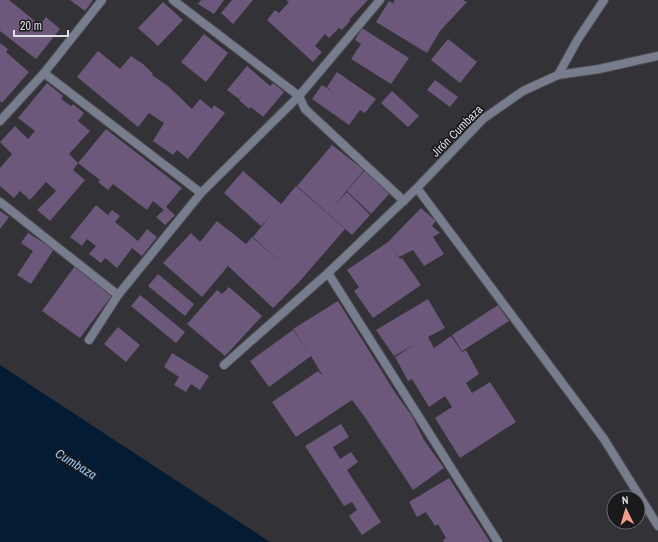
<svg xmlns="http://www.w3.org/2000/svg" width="658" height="542" viewBox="0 0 658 542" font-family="'Archivo Narrow',sans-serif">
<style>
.water{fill:#031c34}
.building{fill:#6c587a}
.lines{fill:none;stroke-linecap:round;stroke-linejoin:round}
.street-casing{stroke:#4e4e53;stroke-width:10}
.street{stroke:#777d8d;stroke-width:8}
.labels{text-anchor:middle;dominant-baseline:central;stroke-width:3.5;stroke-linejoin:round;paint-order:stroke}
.street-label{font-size:12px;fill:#dfdfe3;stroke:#1a1a1c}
.water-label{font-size:13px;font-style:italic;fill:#94c4f5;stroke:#1a1a1c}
</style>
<rect width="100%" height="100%" fill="#323237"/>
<path class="water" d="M0,365L270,542H0Z"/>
<path class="building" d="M0,0H9L40,25L46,17L60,29L36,59L0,31Z
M70,0H93L85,11Z
M201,0H224L214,14L198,4Z
M232,0H253L233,24L221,13Z
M286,0H368L349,20L350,21L342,30L339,28L329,38L325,34L315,46L322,52L313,62L267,20L275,10L279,13L289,2Z
M395,0H463L467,2L440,31L427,53L376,22L389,1L396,5L393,2Z
M163,2L183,20L158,46L138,28Z
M362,28L409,58L391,84L351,59L361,44L355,40Z
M204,34L228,53L206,82L181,62Z
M448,39L477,62L460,83L431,60Z
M0,43L8,49L6,52L29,72L2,103L0,101Z
M98,51L120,69L131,56L143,64L153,74L152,75L169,87L192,109L200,99L212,109L214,105L225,113L188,159L177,150L173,155L153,141L164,123L149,113L138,127L77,77Z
M247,66L270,86L273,83L284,92L263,117L251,107L249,109L239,100L243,94L239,99L227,90Z
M337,72L376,99L365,113L360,110L349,125L312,99L322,85L333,92L327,87Z
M435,80L458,97L450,107L427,90Z
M47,83L63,96L61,99L71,106L73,104L84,113L78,121L90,131L69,154L78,163L73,170L85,180L50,221L37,210L56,191L46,182L30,200L20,191L25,185L14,198L0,186V168L12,154L0,142L15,126L28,139L35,131L18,118Z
M392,91L419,116L408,127L381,103Z
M106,129L182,188L166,207L175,215L165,225L156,217L164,210L153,201L147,210L113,184L108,190L98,182L100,180L78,163Z
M332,145L364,170L335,205L347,192L370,215L352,235L297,186Z
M365,170L391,192L371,214L347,191Z
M243,171L281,204L277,209L296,186L345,229L300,281L273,308L228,266L202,297L163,263L191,233L200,242L217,221L246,244L252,237L285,266L253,237L271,215L261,226L224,193Z
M96,205L108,215L112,210L120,216L115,222L138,241L147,229L157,237L142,256L132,248L117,268L105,258L101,263L89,254L96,246L87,239L82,246L70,237Z
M421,208L436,221L432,226L440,233L433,237L444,254L424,266L413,250L399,257L391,247L400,259L402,258L421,285L373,318L354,291L359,287L347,270L388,242Z
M0,211L9,217L0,229Z
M28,233L54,249L31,284L17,275L33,251L21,243Z
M75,266L113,294L80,338L42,311Z
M158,274L194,304L185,316L148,286Z
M229,287L262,316L225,356L187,324L217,290L222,294Z
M140,295L185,332L176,343L131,306Z
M428,299L445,328L428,337L434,348L451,336L462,352L466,350L479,374L466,383L472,393L490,382L516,422L460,458L435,418L452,407L445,396L429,407L412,379L408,381L395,357L417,343L394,356L376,330Z
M338,301L396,394L412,416L424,440L444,468L413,490L364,416L352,400L296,437L272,402L318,371L323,376L311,356L293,329Z
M498,305L509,321L462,351L452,335Z
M118,327L140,345L126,362L104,344Z
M293,330L311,356L269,387L250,361Z
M172,353L209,376L200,390L191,384L186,392L174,385L179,377L164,367Z
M341,424L349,437L333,447L340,459L351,452L358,462L347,470L381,522L362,535L349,516L357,510L352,502L344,506L305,446Z
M449,478L467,506L490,542H444L443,540L446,538L438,524L435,526L426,512L417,517L409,502Z"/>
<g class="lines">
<defs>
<path id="street" d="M173,0L299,96L305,109L404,201
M44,73L201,193
M558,75L578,39L604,0
M0,121L44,73L102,0
M417,188L604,439L658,526
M0,202L118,295
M328,273L498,542
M89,340L118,295L201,193L299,96L380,0
M224,365L328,273L417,188L483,119L523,91L558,75L599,69L658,56"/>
</defs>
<use href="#street" class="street-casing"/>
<use href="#street" class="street"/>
</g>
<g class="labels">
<g class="street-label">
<text transform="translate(457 131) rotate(-45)">Jirón Cumbaza</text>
</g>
<g class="water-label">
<text transform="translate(76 464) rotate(32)">Cumbaza</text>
</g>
</g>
<g transform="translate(626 510) rotate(355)"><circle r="19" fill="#1a1a1c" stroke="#69696c"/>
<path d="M0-3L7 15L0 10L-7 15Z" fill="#f49e8a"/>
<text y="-6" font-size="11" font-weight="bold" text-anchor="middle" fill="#dfdfe3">N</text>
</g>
<path d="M14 30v6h54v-6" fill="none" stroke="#dfdfe3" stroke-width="2"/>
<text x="20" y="30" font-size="12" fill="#dfdfe3" stroke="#1a1a1c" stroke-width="3" paint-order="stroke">20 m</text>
</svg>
